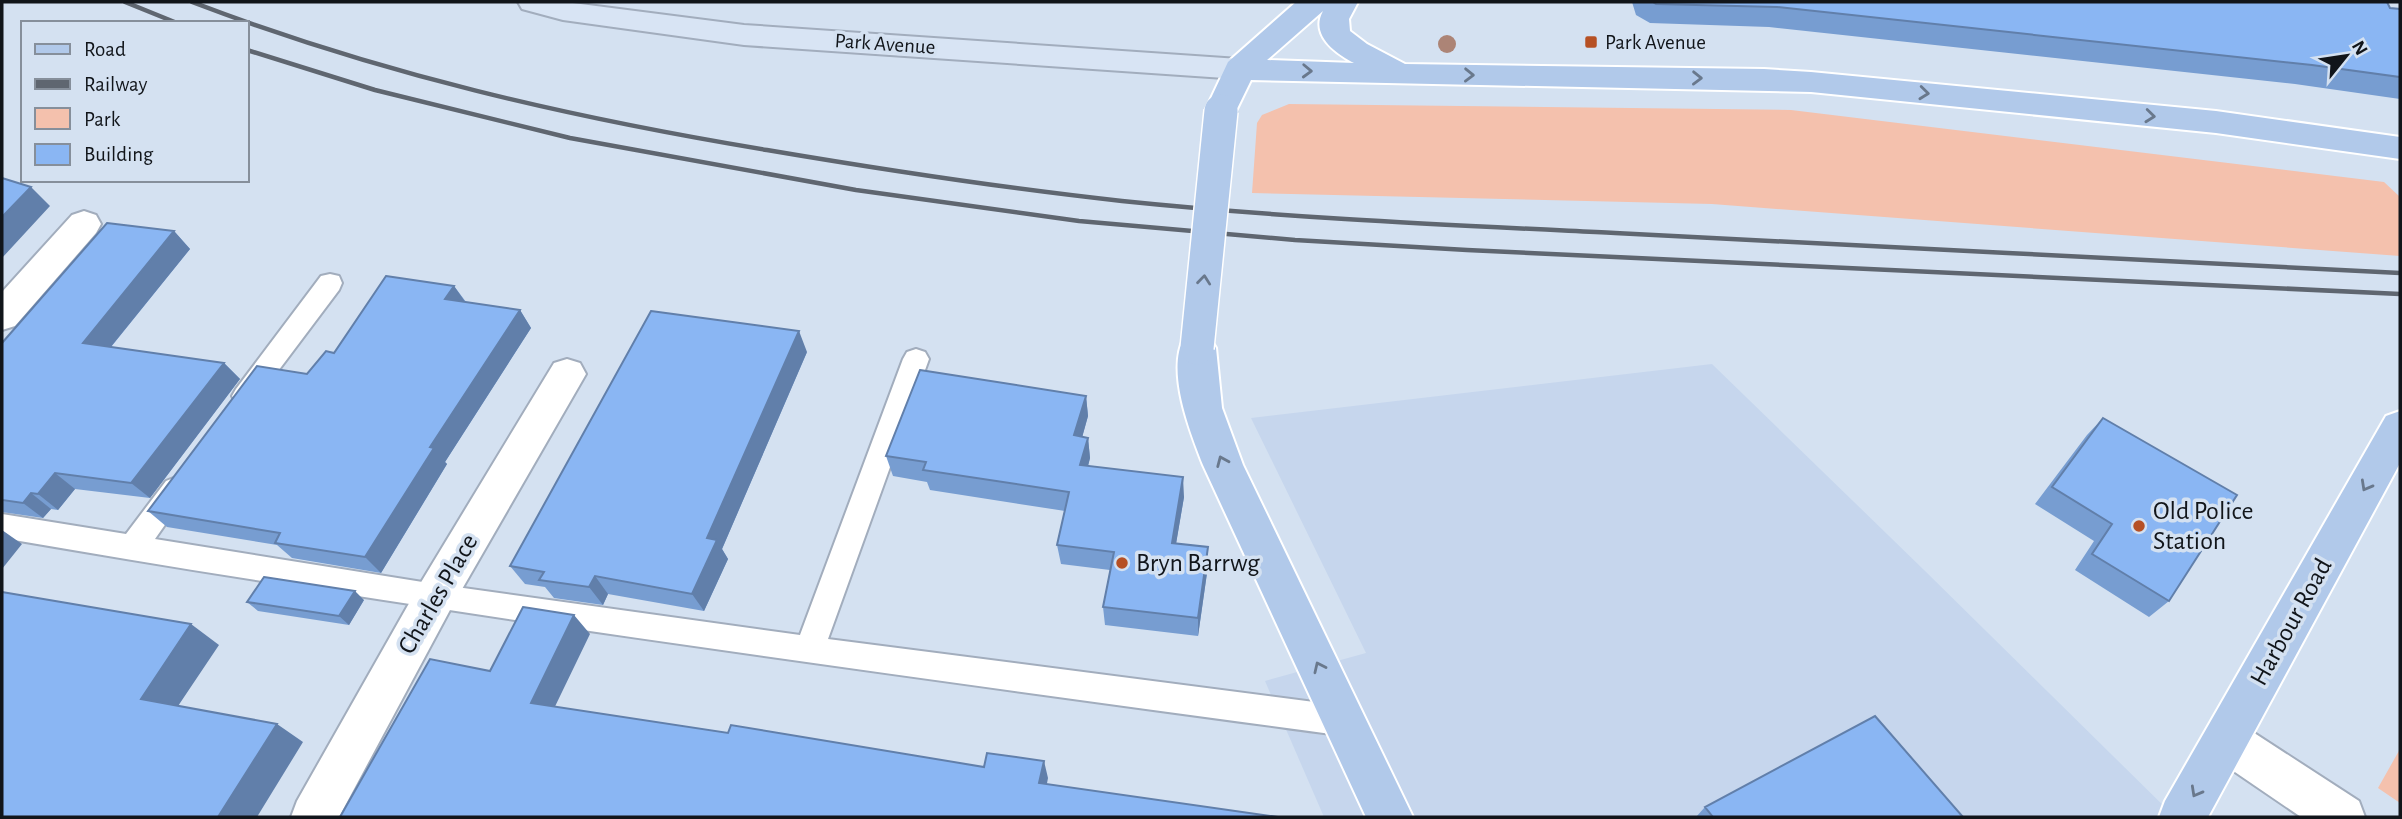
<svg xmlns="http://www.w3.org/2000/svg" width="2402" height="819" viewBox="0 0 2402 819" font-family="'Alegreya Sans',sans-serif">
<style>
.built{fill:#c6d6ed}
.green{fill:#f4c1ad}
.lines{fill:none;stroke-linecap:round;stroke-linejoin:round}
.lane-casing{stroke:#a2adbd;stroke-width:4}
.street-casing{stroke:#a2adbd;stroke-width:4}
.secondary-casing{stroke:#a2adbd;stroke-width:4}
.primary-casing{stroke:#fff;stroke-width:4}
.lane{fill:#fff;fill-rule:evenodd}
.street{fill:#fff;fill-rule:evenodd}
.secondary{fill:#d8e4f4;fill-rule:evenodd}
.primary{fill:#b1c9ea;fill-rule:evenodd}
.rail{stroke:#5f6670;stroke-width:4.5}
.primary-bridge-casing{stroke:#fff;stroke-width:36;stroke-linecap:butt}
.primary-bridge{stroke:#b1c9ea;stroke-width:33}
.tree{fill:#ac8476}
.wall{fill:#779dd1}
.shaded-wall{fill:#617faa}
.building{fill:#8ab6f3;stroke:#617faa;stroke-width:2}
.oneway{stroke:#69788c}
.poi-dot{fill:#b65024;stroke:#d4e1f1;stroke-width:2.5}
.labels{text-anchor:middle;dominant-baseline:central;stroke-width:7;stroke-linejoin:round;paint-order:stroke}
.far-poi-label{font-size:21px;fill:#11151a;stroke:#d4e1f1;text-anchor:start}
.far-street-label{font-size:21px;fill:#11151a;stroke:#d4e1f1}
.poi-label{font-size:26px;fill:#11151a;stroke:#d4e1f1;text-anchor:start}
.street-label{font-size:26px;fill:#11151a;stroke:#d4e1f1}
</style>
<rect width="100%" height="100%" fill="#d4e1f1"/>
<path class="built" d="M1712,364L1924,570L2175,817H1324L1265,681L1366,653L1251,418Z"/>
<path class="green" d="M1289,104L1791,110L2384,182L2400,197V256L1712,204L1252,193L1257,123L1262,115Z
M2400,749V803L2378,788Z"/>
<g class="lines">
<defs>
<path id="lane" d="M330,274L339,276L342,283L339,290L254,403L245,406L236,403L232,396L236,389L321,276Z
M916,349L925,352L929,359L828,639L1345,706L1356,711L1360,721L1356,731L1345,736C896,675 448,615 2,538V514L126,534L166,481L176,477L186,481L190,489L155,539L435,584L800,635L903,359L907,352Z"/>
<path id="street" d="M84,211L96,215L101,224L96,233L15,326L2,330V292L72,215Z
M567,359L580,363L586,374L450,610L339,817H291L297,801L420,584L554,363Z
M2226,718L2242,725L2359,801L2365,817H2301L2210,755L2203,740L2210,725Z"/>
<path id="secondary" d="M518,2H565L744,25L1239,59L1250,62L1255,69L1250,76L1239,79L744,45L563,20L522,9Z"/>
<path id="primary" d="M1296,2H1358L1349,19L1350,31L1367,44L1405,64L1764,69L1811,72L2216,111L2400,137V159L2216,133L1811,92L1251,80L1232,119L1221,122L1210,119L1205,111L1228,62ZM1323,11C1310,35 1335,53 1354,63L1267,60Z
M1197,333L1210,338L1216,348L1222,408L1243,465L1413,817H1366L1203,465C1190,432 1166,371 1184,338Z
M2400,411V463L2208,817H2159L2165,801L2386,416Z"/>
</defs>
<use href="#lane" class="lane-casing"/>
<use href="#street" class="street-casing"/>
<use href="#secondary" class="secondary-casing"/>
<use href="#primary" class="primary-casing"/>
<use href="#lane" class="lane"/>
<use href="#street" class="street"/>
<use href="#secondary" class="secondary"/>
<use href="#primary" class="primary"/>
<path class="rail" d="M125,2L177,23
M192,2C381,74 568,117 767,150C885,170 1003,188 1122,201C1286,218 1451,225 1615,233C1877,246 2138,260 2400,273
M247,50L375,90L570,138L856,190L1079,221L1295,240L1467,250L2400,294"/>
<defs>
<path id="primary-bridge" d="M1197,348L1221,111"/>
</defs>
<use href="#primary-bridge" class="primary-bridge-casing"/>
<use href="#primary-bridge" class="primary-bridge"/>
</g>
<circle class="tree" cx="1447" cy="44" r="9"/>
<path class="wall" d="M1632,2H2387L2390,8L2400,9V99L2295,84L1769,27L1650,23L1636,15Z
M174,231L190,249L111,347L224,363L240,379L150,498L75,489L58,510L51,509L43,518L2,512V343Z
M454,286L466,302L520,310L531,328L445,462L447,464L381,573L292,558L277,545L167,527L148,511L307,374L334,353Z
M807,352L722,549L728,559L704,611L608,594L603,605L554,598L545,587L525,584L510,566Z
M1086,396L1088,416L1082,437L1088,438L1090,458L1088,466L1184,497L1176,543L1208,566L1198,636L1105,625L1103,607L1110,570L1061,564L1057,545L1065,511L930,490L927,482L893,476L886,456Z
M2103,418L2169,601L2149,617L2075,570L2094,541L2035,504L2087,435Z
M364,600L349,625L258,611L247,602Z
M1705,807L1963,817H1696Z"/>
<path class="shaded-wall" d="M31,187L50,206L2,258V217Z
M174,231L190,249L101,359L83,343Z
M454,286L466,303L445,299Z
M520,310L531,328L445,462L447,464L381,573L365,557L430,447Z
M799,331L807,352L722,549L728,559L704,611L692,594L707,538Z
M224,363L240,379L150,498L131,483Z
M1086,396L1088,416L1077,456L1074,435Z
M1088,438L1090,458L1083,485L1080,465Z
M55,473L75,489L58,510L38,494Z
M1183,477L1184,497L1173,562L1172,543Z
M31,493L51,509L43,518L23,503Z
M2,530L22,544L2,569Z
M1208,547V566L1198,636V618Z
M595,576L608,594L603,605L589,587Z
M355,591L364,600L349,625L339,616Z
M574,615L590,634L548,721L531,703Z
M191,624L219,645L170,718L141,699Z
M277,724L303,742L257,817H218Z
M1044,761L1048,778L1044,799L1039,783Z"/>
<path class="building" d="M1653,2H2387L2390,8L2400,9V77L2312,65L1777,7L1656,4Z
M2,178L31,187L2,217Z
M107,223L174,231L83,343L224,363L131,483L55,473L38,494L31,493L23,503L2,500V343Z
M386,276L454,286L445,299L520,310L430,447L434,448L365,557L275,543L280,533L148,511L257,366L307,374L326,351L334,353Z
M651,311L799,331L707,538L717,540L692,594L595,576L589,587L539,580L544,572L510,566Z
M920,370L1086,396L1074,435L1088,438L1080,465L1183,477L1172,543L1208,547L1198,618L1103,607L1114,552L1057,545L1069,492L923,470L926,462L886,456Z
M2103,418L2237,495L2169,601L2092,554L2112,524L2052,487Z
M264,577L355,591L339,616L247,602Z
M2,592L191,624L141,699L277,724L218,817H2Z
M523,607L574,615L531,703L728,733L731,725L984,767L987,753L1044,761L1039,783L1278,817H340L430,659L490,671Z
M1875,716L1963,817H1713L1705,807Z"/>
<defs><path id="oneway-chevron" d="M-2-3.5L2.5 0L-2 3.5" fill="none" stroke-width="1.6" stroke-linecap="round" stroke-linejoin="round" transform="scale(1.75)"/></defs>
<g class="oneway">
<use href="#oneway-chevron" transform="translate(1307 71) rotate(2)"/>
<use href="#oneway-chevron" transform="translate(1469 75) rotate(1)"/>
<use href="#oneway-chevron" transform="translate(1697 78) rotate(1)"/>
<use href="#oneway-chevron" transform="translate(1924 93) rotate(6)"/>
<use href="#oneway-chevron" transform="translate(2150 116) rotate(6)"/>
<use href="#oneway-chevron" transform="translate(1204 280) rotate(-84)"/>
<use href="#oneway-chevron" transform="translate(1222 461) rotate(-113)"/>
<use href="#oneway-chevron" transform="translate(2366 486) rotate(119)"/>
<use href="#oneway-chevron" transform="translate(1319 667) rotate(-115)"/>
<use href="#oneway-chevron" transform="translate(2196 792) rotate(119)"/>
</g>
<g class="poi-dot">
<rect x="1584" y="35" width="14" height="14" rx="3.5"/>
<circle cx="2139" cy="526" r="7"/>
<circle cx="1122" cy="563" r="7"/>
</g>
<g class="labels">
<g class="far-poi-label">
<text x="1605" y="42">Park Avenue</text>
</g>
<g class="far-street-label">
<text transform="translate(885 44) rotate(4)">Park Avenue</text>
</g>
<g class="poi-label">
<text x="2153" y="511">Old Police<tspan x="2153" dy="30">Station</tspan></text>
<text x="1136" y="563">Bryn Barrwg</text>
</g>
<g class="street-label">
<text transform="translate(438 594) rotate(-60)">Charles Place</text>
<text transform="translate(2291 622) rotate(-61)">Harbour Road</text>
</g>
</g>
<rect width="2402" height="819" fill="none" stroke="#11151a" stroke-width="7"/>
<rect x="21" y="21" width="228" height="161" fill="#d4e1f1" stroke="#868f9b" stroke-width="2"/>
<rect x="35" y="44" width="35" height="10" fill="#b1c9ea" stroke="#868f9b" stroke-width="2"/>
<text x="84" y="56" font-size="21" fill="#11151a">Road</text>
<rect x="35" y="79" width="35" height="10" fill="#5f6670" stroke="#868f9b" stroke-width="2"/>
<text x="84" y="91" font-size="21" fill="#11151a">Railway</text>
<rect x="35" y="108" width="35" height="21" fill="#f4c1ad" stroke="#868f9b" stroke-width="2"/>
<text x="84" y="126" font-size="21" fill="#11151a">Park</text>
<rect x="35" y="144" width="35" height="21" fill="#8ab6f3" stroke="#868f9b" stroke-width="2"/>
<text x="84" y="161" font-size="21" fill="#11151a">Building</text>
<g transform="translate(2346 56) rotate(60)" stroke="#d4e1f1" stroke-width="5" paint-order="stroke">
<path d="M0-5L12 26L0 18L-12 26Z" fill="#11151a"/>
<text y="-10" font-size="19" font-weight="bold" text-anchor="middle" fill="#11151a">N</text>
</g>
</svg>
